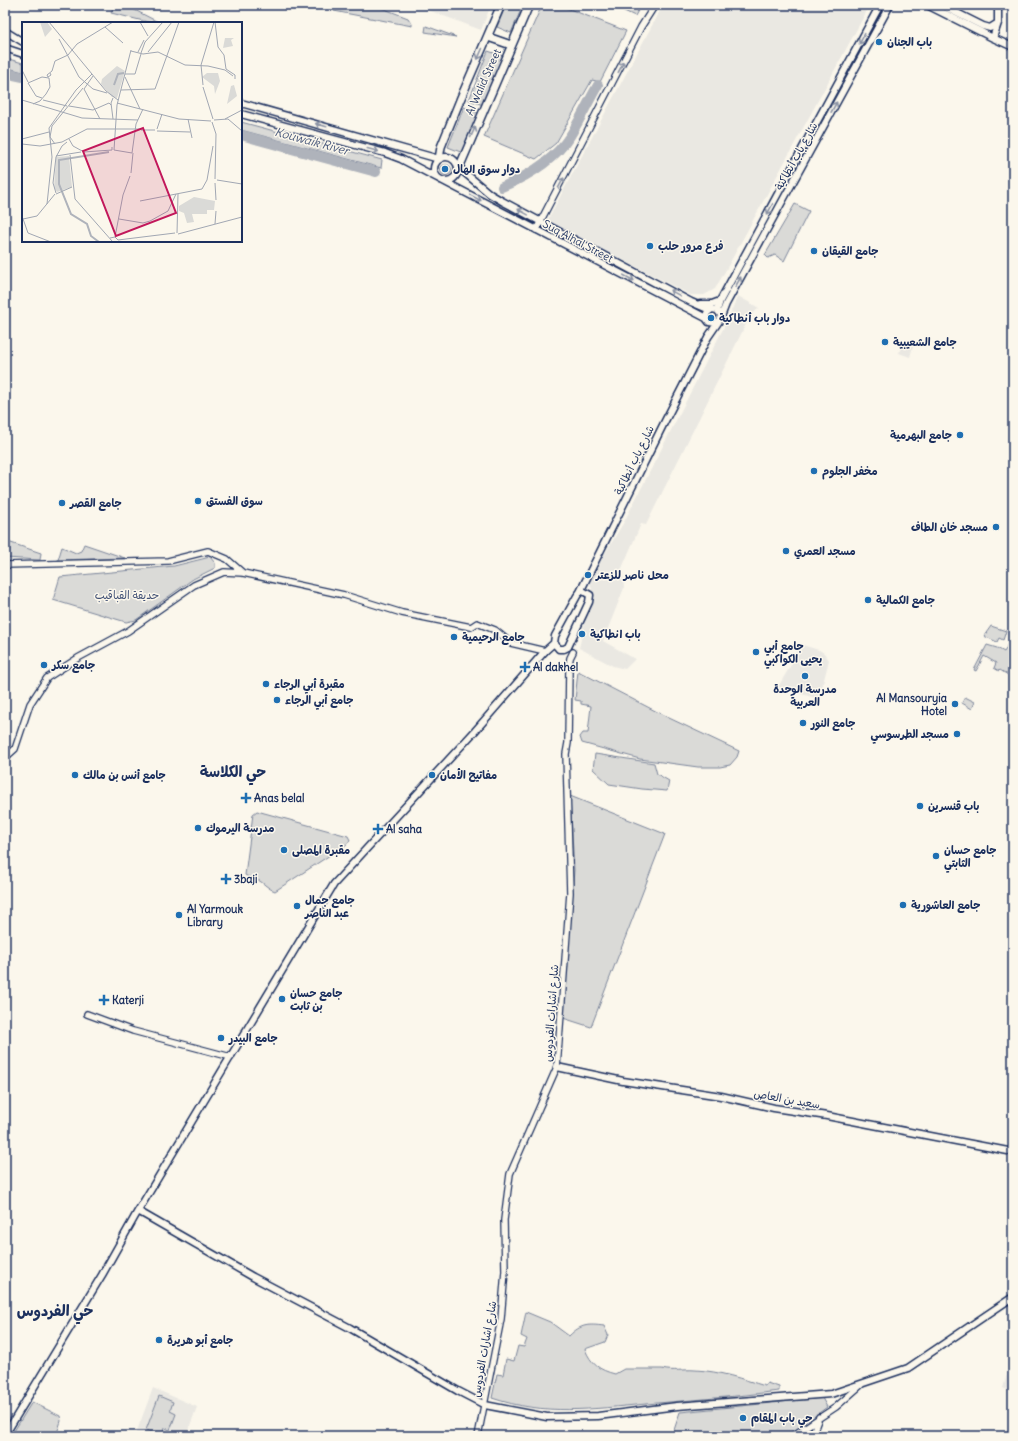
<svg xmlns="http://www.w3.org/2000/svg" width="1018" height="1441" viewBox="0 0 1018 1441" font-family="Delius,'Playpen Sans Arabic',sans-serif">
<style>
.built{fill:#eae8e2}
.green{fill:#dadad7;stroke:#7a849a}
.lines{fill:none;stroke-linecap:round;stroke-linejoin:round}
.river{stroke:#afb3bb;stroke-width:10}
.tertiary-casing{stroke:#1b2f5e;stroke-width:8}
.secondary-casing{stroke:#1b2f5e;stroke-width:9}
.primary-casing{stroke:#1b2f5e;stroke-width:10}
.tertiary{stroke:#fbf7ec;stroke-width:5.5}
.secondary{stroke:#fbf7ec;stroke-width:6}
.primary{stroke:#fbf7ec;stroke-width:7}
.oneway{stroke:#8b93a5}
.poi-dot{fill:#1f6fb2;stroke:#fbf7ec;stroke-width:1.5}
.labels{text-anchor:middle;dominant-baseline:central;stroke-width:3;stroke-linejoin:round;paint-order:stroke}
.poi-label{font-size:11px;font-weight:bold;fill:#1b2f5e;stroke:#fbf7ec;text-anchor:start}
.street-label{font-size:11px;fill:#1b2f5e;stroke:#fbf7ec}
.park-label{font-size:11px;fill:#415176;stroke:#fbf7ec}
.water-label{font-size:12px;font-style:italic;fill:#47577a;stroke:#fbf7ec}
.district-label{font-size:15px;font-weight:bold;fill:#1b2f5e;stroke:#fbf7ec}
.inset-river{fill:none;stroke:#afb3bb;stroke-width:2}
.inset-road{fill:none;stroke:#a1a7b3;stroke-width:1}
.view{fill:#c2185b;fill-opacity:0.15;stroke:#c2185b;stroke-width:2}
.inset-edge{fill:none;stroke:#1b2f5e;stroke-width:2}
</style>
<rect width="100%" height="100%" fill="#fbf7ec"/>
<filter id="ink" filterUnits="userSpaceOnUse"><feTurbulence type="fractalNoise" baseFrequency=".025" numOctaves="2"/><feDisplacementMap in="SourceGraphic" scale="8" xChannelSelector="R" yChannelSelector="G"/><feConvolveMatrix kernelMatrix="1 2 1 2 8 2 1 2 1" color-interpolation-filters="sRGB"/></filter>
<g filter="url(#ink)">
<path class="built" d="M415,5H491L481,30Z
M663,5H870L727,268L715,289L704,295H691L547,221Z
M738,296L759,308L750,316L746,324L646,525L641,524L622,568L624,588L603,641L635,659L625,669L613,666L579,648L592,589L589,580L624,522L723,329Z
M903,343L913,346L910,357L899,353Z
M799,644L819,650L824,653L829,660L819,699L778,687L791,665Z
M1013,1346V1393L1003,1388L1011,1361Z
M153,1388L197,1407L186,1436H135Z"/>
<path class="green" d="M114,5H125L160,23H152L111,13Z
M335,5H374L408,18L412,24V26L334,11Z
M506,5H523L511,33L497,27Z
M542,5H559L626,31L600,82L592,80L556,143L536,159L484,137Z
M611,5H641L635,16Z
M426,26L456,37L425,32Z
M488,51L503,56L483,105L469,100Z
M5,58L23,63V72L5,67Z
M464,107L478,113L463,153L448,147Z
M241,122L382,160L381,168L241,130Z
M440.5 170a5.5 5.5 0 1 1 11 0a5.5 5.5 0 1 1-11 0Z
M795,204L809,211L784,261L775,255L768,258L765,255Z
M5,541L41,553L40,560L5,558Z
M84,544L125,558L58,560L62,547L76,553L81,551Z
M210,557L215,563V568L193,579L136,620L126,622L53,600L60,577L174,566Z
M991,626L1006,631L1003,640L999,638L997,642L984,636Z
M1012,631H1013V642L1011,644L1013,645V655L1009,666L1013,669L1008,675L1000,670L999,671L994,668L996,663L984,656L976,671L974,670L987,645L997,648L1004,652L1006,649Z
M578,671L669,718L739,751L737,757L730,765L720,767H698L640,759L582,743L580,737L583,733H588L591,706L581,704V701L575,700Z
M965,697L975,702L972,709L962,703Z
M595,754L654,763L657,774L669,781L667,791L642,789L609,784L593,769Z
M570,796L665,834L591,1027L563,1018L574,870Z
M257,811L348,836L350,840L347,844L275,891C268,889 264,883 258,880C253,878 249,878 245,875L253,814Z
M526,1312L550,1322L569,1336C581,1324 588,1324 604,1326L608,1335L605,1342L585,1349C591,1364 599,1370 615,1374L624,1369H662C673,1372 684,1369 695,1370C720,1371 742,1379 765,1386L767,1383L779,1387V1391C735,1397 690,1400 646,1404C592,1409 545,1416 492,1398L497,1374L503,1375L506,1359L514,1361L518,1346L524,1347L527,1339L521,1336Z
M159,1396L173,1402L170,1411L176,1414L170,1430L165,1428L163,1436L146,1430Z
M822,1398L827,1407L788,1436H672L680,1412Z
M32,1402L60,1416L61,1421L56,1436H11Z"/>
<g class="lines">
<path class="river" d="M5,73L23,77
M241,135L376,172
M502,187C528,176 554,161 570,136C580,120 588,102 598,85"/>
<defs>
<path id="tertiary" d="M536,230L641,27L655,5
M5,565L168,561L208,551L227,559L243,573
M5,758L15,749L30,704L47,678L78,658L128,631L194,585L224,572L243,573L344,595L402,613L471,627L477,623L495,630L511,643L545,651
M87,1014L133,1031L231,1057
M478,1436L501,1319L505,1271L504,1220L510,1174L557,1067L570,893L566,754L568,743L569,666L570,658L573,652
M792,1436L836,1407L861,1385
M812,1436L819,1417"/>
<path id="secondary" d="M927,5L993,38L1013,47
M941,5L983,26L990,28L998,23
M5,31L23,42
M993,38L998,23V5
M5,48L23,54
M241,103L439,159
M241,114L385,153L401,159L706,318L709,322L716,323L720,319L721,315L717,310L712,309L707,313L706,318
M434 169a12 12 0 1 1 24 0a12 12 0 1 1-24 0Z
M459,168L490,194L502,201L691,302L710,310
M700,304H712L720,301
M717,310L720,301L880,5
M721,317L726,304L890,5
M583,591L590,595L589,602L568,647L564,649H559L554,643L555,636L577,596L580,592Z
M580,592L665,421L708,337L719,321
M557,1067L623,1081L721,1096L774,1108L827,1116L1013,1152
M138,1211L253,1277L350,1328L458,1391L485,1405L547,1417L598,1416L677,1406L831,1394L908,1368L1013,1297
M5,1435L102,1275L138,1211L334,884L475,731L545,651L554,643"/>
<path id="primary" d="M488,37L511,45
M439,159L441,147L460,100L501,5
M459,168L529,5"/>
</defs>
<use href="#tertiary" class="tertiary-casing"/>
<use href="#secondary" class="secondary-casing"/>
<use href="#primary" class="primary-casing"/>
<use href="#tertiary" class="tertiary"/>
<use href="#secondary" class="secondary"/>
<use href="#primary" class="primary"/>
</g>
<defs><path id="oneway-shaft" d="M-6 0H5M1.5-3L5.5 0L1.5 3" fill="none" stroke-width="1.6" stroke-linecap="round" stroke-linejoin="round"/></defs>
<g class="oneway">
<use href="#oneway-shaft" transform="translate(862 39) rotate(118)"/>
<use href="#oneway-shaft" transform="translate(480 54) rotate(114)"/>
<use href="#oneway-shaft" transform="translate(621 67) rotate(-63)"/>
<use href="#oneway-shaft" transform="translate(834 107) rotate(-61)"/>
<use href="#oneway-shaft" transform="translate(321 125) rotate(-164)"/>
<use href="#oneway-shaft" transform="translate(473 132) rotate(-66)"/>
<use href="#oneway-shaft" transform="translate(373 150) rotate(15)"/>
<use href="#oneway-shaft" transform="translate(561 183) rotate(-62)"/>
<use href="#oneway-shaft" transform="translate(476 198) rotate(28)"/>
<use href="#oneway-shaft" transform="translate(770 209) rotate(118)"/>
<use href="#oneway-shaft" transform="translate(523 212) rotate(-151)"/>
<use href="#oneway-shaft" transform="translate(629 278) rotate(28)"/>
<use href="#oneway-shaft" transform="translate(738 282) rotate(-61)"/>
<use href="#oneway-shaft" transform="translate(675 293) rotate(-151)"/>
</g>
</g>
<g class="poi-dot">
<circle cx="879" cy="42" r="4"/>
<circle cx="445" cy="169" r="4"/>
<circle cx="650" cy="246" r="4"/>
<circle cx="814" cy="251" r="4"/>
<circle cx="711" cy="318" r="4"/>
<circle cx="885" cy="342" r="4"/>
<circle cx="960" cy="435" r="4"/>
<circle cx="814" cy="471" r="4"/>
<circle cx="198" cy="501" r="4"/>
<circle cx="62" cy="503" r="4"/>
<circle cx="996" cy="527" r="4"/>
<circle cx="786" cy="551" r="4"/>
<circle cx="588" cy="575" r="4"/>
<circle cx="868" cy="600" r="4"/>
<circle cx="582" cy="634" r="4"/>
<circle cx="454" cy="637" r="4"/>
<circle cx="756" cy="652" r="4"/>
<circle cx="44" cy="665" r="4"/>
<path d="M523 661h4v4h4v4h-4v4h-4v-4h-4v-4h4z"/>
<circle cx="805" cy="676" r="4"/>
<circle cx="266" cy="684" r="4"/>
<circle cx="277" cy="700" r="4"/>
<circle cx="955" cy="704" r="4"/>
<circle cx="803" cy="723" r="4"/>
<circle cx="957" cy="734" r="4"/>
<circle cx="75" cy="775" r="4"/>
<circle cx="432" cy="775" r="4"/>
<path d="M244 792h4v4h4v4h-4v4h-4v-4h-4v-4h4z"/>
<circle cx="920" cy="806" r="4"/>
<circle cx="198" cy="828" r="4"/>
<path d="M376 823h4v4h4v4h-4v4h-4v-4h-4v-4h4z"/>
<circle cx="284" cy="850" r="4"/>
<circle cx="936" cy="856" r="4"/>
<path d="M224 873h4v4h4v4h-4v4h-4v-4h-4v-4h4z"/>
<circle cx="903" cy="905" r="4"/>
<circle cx="297" cy="906" r="4"/>
<circle cx="179" cy="915" r="4"/>
<circle cx="282" cy="999" r="4"/>
<path d="M102 994h4v4h4v4h-4v4h-4v-4h-4v-4h4z"/>
<circle cx="221" cy="1038" r="4"/>
<circle cx="159" cy="1340" r="4"/>
<circle cx="743" cy="1418" r="4"/>
</g>
<g class="labels">
<g class="poi-label">
<text x="887" y="42">باب الجنان</text>
<text x="453" y="169">دوار سوق الهال</text>
<text x="658" y="246">فرع مرور حلب</text>
<text x="822" y="251">جامع القيقان</text>
<text x="719" y="318">دوار باب أنطاكية</text>
<text x="893" y="342">جامع الشعيبية</text>
<text x="952" y="435" text-anchor="end">جامع البهرمية</text>
<text x="822" y="471">مخفر الجلوم</text>
<text x="206" y="501">سوق الفستق</text>
<text x="70" y="503">جامع القصر</text>
<text x="988" y="527" text-anchor="end">مسجد خان الطاف</text>
<text x="794" y="551">مسجد العمري</text>
<text x="596" y="575">محل ناصر للزعتر</text>
<text x="876" y="600">جامع الكمالية</text>
<text x="590" y="634">باب انطاكية</text>
<text x="462" y="637">جامع الرحيمية</text>
<text x="764" y="646">جامع أبي<tspan x="764" dy="13">يحيى الكواكبي</tspan></text>
<text x="52" y="665">جامع سكر</text>
<text x="533" y="667">Al dakhel</text>
<text x="274" y="684">مقبرة أبي الرجاء</text>
<text x="805" y="689" text-anchor="middle">مدرسة الوحدة<tspan x="805" dy="13">العربية</tspan></text>
<text x="947" y="698" text-anchor="end">Al Mansouryia<tspan x="947" dy="13">Hotel</tspan></text>
<text x="285" y="700">جامع أبي الرجاء</text>
<text x="811" y="723">جامع النور</text>
<text x="949" y="734" text-anchor="end">مسجد الطرسوسي</text>
<text x="83" y="775">جامع أنس بن مالك</text>
<text x="440" y="775">مفاتيح اﻷمان</text>
<text x="254" y="798">Anas belal</text>
<text x="928" y="806">باب قنسرين</text>
<text x="206" y="828">مدرسة اليرموك</text>
<text x="386" y="829">Al saha</text>
<text x="292" y="850">مقبرة المصلى</text>
<text x="944" y="850">جامع حسان<tspan x="944" dy="13">الثابتي</tspan></text>
<text x="234" y="879">3baji</text>
<text x="305" y="900">جامع جمال<tspan x="305" dy="13">عبد الناصر</tspan></text>
<text x="911" y="905">جامع العاشورية</text>
<text x="187" y="909">Al Yarmouk<tspan x="187" dy="13">Library</tspan></text>
<text x="290" y="993">جامع حسان<tspan x="290" dy="13">بن ثابت</tspan></text>
<text x="112" y="1000">Katerji</text>
<text x="229" y="1038">جامع البيدر</text>
<text x="167" y="1340">جامع أبو هريرة</text>
<text x="751" y="1418">حي باب المقام</text>
</g>
<g class="street-label">
<text transform="translate(483 82) rotate(-66)">Al Walid Street</text>
<text transform="translate(796 156) rotate(-61)">شارع باب أنطاكية</text>
<text transform="translate(578 241) rotate(28)">Suq Alhal Street</text>
<text transform="translate(634 460) rotate(-64)">شارع باب أنطاكية</text>
<text transform="translate(551 1013) rotate(-86)">شارع اشارات الفردوس</text>
<text transform="translate(787 1099) rotate(10)">سعيد بن العاص</text>
<text transform="translate(484 1349) rotate(-80)">شارع اشارات الفردوس</text>
</g>
<g class="park-label">
<text x="127" y="595">حديقة القباقيب</text>
</g>
<g class="water-label">
<text transform="translate(312 141) rotate(15)">Kouwaik River</text>
</g>
<g class="district-label">
<text x="233" y="771">حي الكلاسة</text>
<text x="55" y="1310">حي الفردوس</text>
</g>
</g>
<g transform="translate(22 22)">
<rect width="220" height="220" fill="#fbf7ec"/>
<path d="M18,0H25L30,7L23,15ZM203,16H212L209,18L211,24L201,26ZM95,44L103,49L95,76L90,75L79,62L80,57ZM185,51H196L198,59L193,72L192,64L180,55ZM212,63L215,74L205,82L209,64ZM47,134L50,165L35,170L32,166L34,135ZM172,175L193,179L192,188H185V192H170L172,200L165,201L162,191L157,189V184Z" fill="#dadad7"/>
<path class="inset-river" d="M92,63L96,52L102,51M77,220L69,214L65,202L49,192L37,162V138L87,130"/>
<path class="inset-road" d="M27,0L84,69L96,78M118,0L126,14M193,0L196,25L202,33L204,47L213,53V57M83,5L101,21M37,17L57,55L71,67L85,71M109,28L95,83L92,128L110,131M109,29L121,32L136,30L163,43L186,44L203,48L211,54M116,30L122,18M126,30L150,0M119,31L123,20L141,0M0,48L6,60M28,51L29,53L26,55L25,53L30,49L33,39L46,33L55,22L91,0M103,52H113L119,32M103,55L118,87M6,61L20,55L27,56L28,65L24,72L18,79L11,82M6,61L14,74L20,76M181,63L179,43L192,0M181,65L191,97M62,67L78,97M62,67L71,54M99,68L133,67L157,0M91,76L89,81L91,97M0,78L60,96L116,98M21,78L45,84M95,81L157,97L189,99M47,84L71,88L87,81L89,83M166,97L170,116M203,97L220,88M192,98L206,97L220,109M190,100L194,112L193,157M135,107L140,92M119,108H133M135,109L168,110M0,117L27,110M47,117L51,124L62,130L90,128V125M0,122L18,124L40,120L65,107H120M33,122L28,115L30,104L61,66M110,131L114,102L121,87M48,133L53,177L90,219M34,134L59,130M109,151L111,131M195,158L220,162M193,161L194,178M34,171L31,161L34,135L40,124L45,120M34,172L50,165M118,179L180,167L185,158L191,124M25,182L30,135L27,106L54,68L70,52M0,194L6,211L29,220M1,197L15,194L33,172M97,197L121,201L128,199L146,189L154,172M193,202L194,189M155,211L156,172M156,212L220,195M93,215L96,218L153,211M88,216L93,215L101,173L108,154"/>
<path class="view" d="M121,106L154,191L94,214L61,129Z"/>
<rect width="220" height="220" class="inset-edge"/>
</g>
<rect width="1018" height="1441" fill="none" stroke="#fbf7ec" stroke-width="20"/>
<rect x="10" y="10" width="998" height="1421" fill="none" stroke="#1b2f5e" stroke-width="1.5" filter="url(#ink)"/>
</svg>
